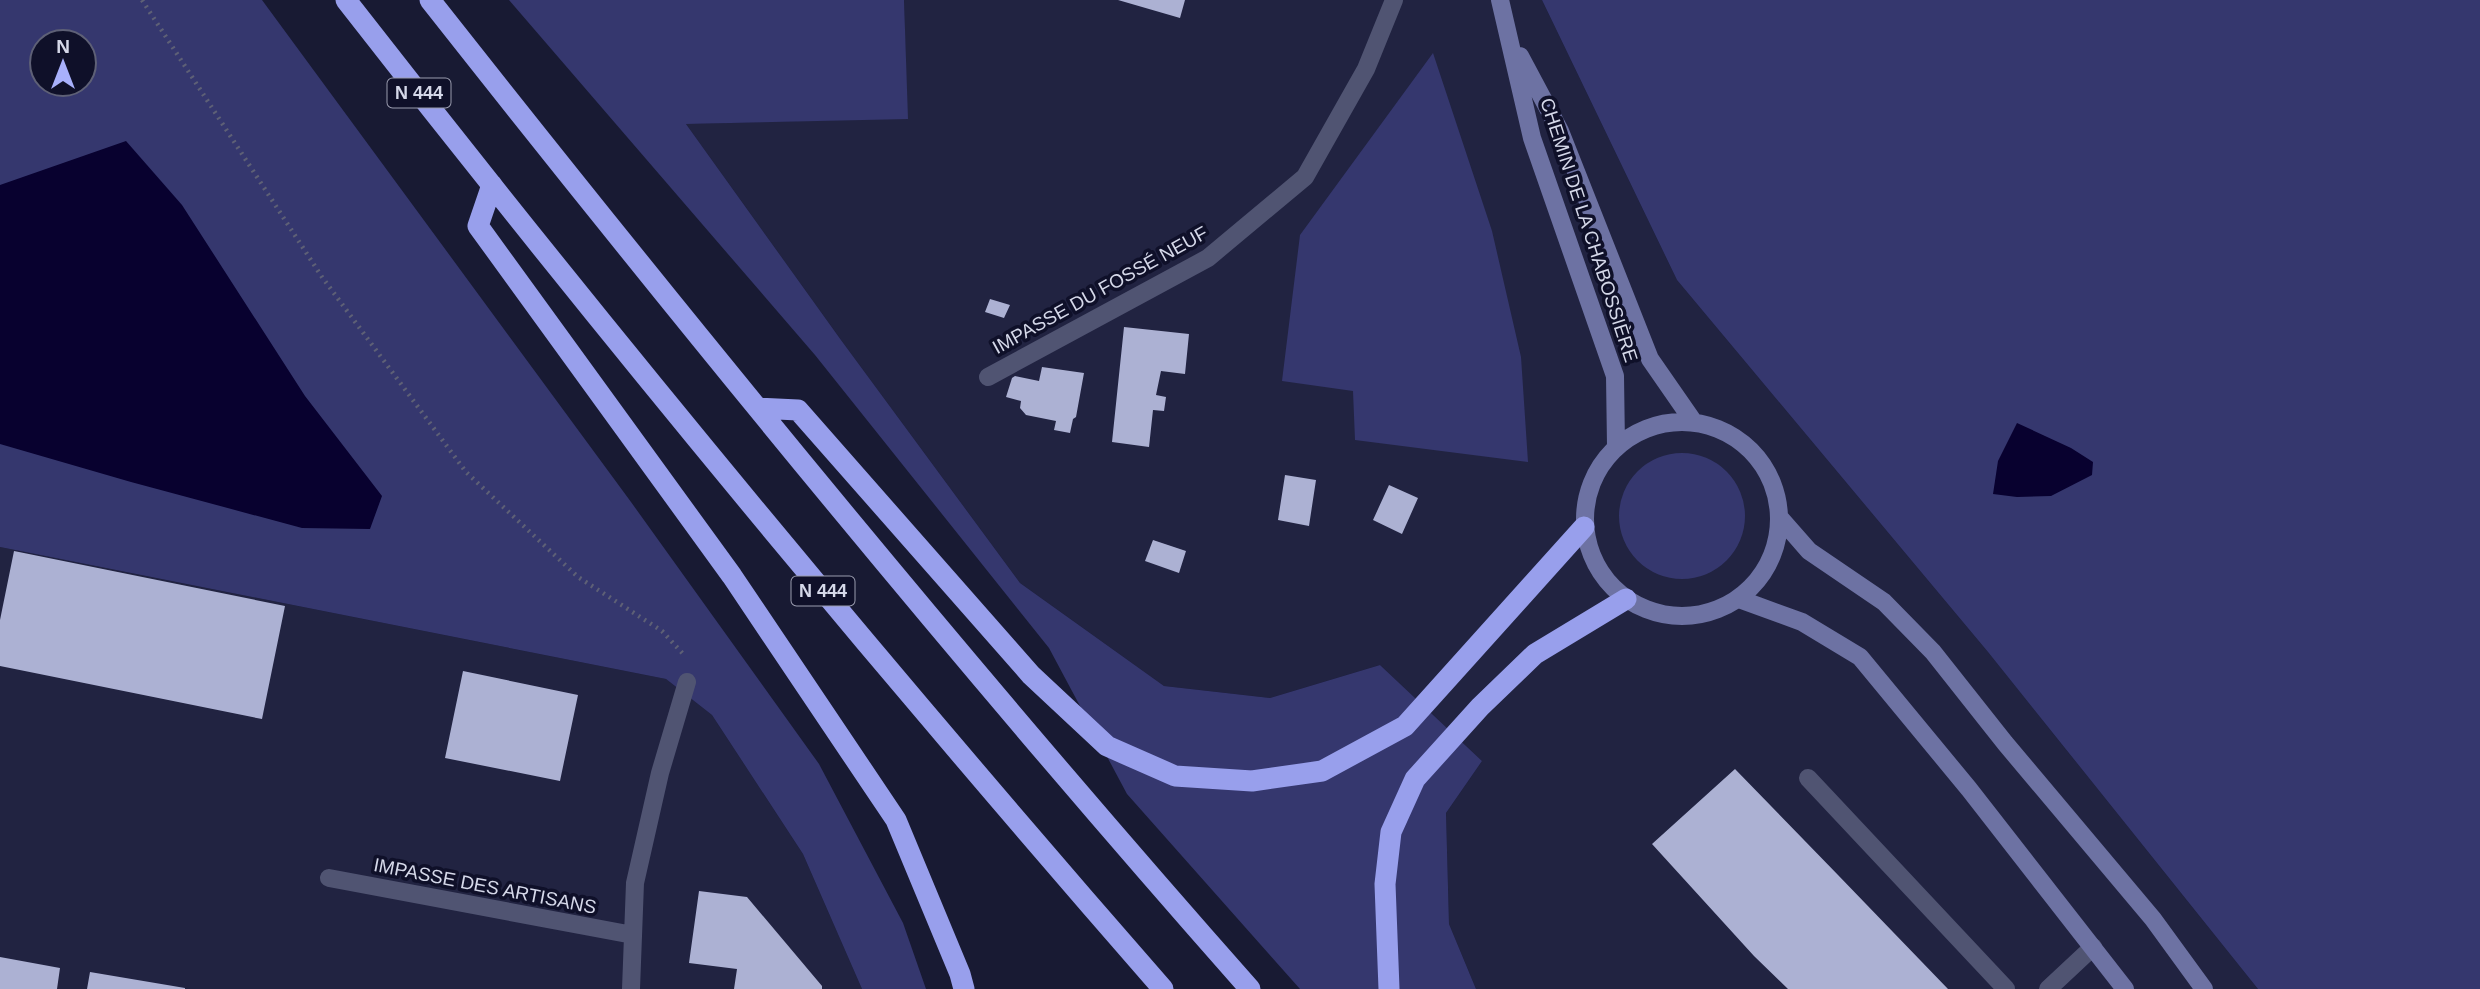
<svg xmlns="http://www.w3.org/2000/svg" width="2480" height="989" viewBox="0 0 2480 989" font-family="Arial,sans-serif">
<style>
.built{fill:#212341}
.green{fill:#35376e;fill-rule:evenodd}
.water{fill:#08012f}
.building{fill:#acb1d3}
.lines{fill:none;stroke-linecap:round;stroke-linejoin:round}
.path{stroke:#5e6076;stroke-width:4.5;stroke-dasharray:2 5;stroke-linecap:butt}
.lane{stroke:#505472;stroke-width:18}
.street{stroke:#505472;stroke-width:18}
.secondary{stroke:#6d72a3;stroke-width:18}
.highway{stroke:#989fec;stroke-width:21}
.labels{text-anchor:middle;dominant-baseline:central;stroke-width:7;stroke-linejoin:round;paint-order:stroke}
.shield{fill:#0f1029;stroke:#9a9caf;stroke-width:2}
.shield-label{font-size:18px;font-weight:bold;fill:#d5d8e9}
.street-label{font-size:19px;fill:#d5d8e9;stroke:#0f1029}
</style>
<rect width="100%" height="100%" fill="#181a33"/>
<path class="built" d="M904,0H1542L1677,280L1988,652L2258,989H1476L1449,924L1446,813L1482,761L1380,665L1270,698L1164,686L1020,583L841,340L686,124L907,118Z
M0,547L666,679L712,715L803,854L862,989H0Z"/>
<path class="green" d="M0,0H262L631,502L819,764L903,923L926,989H862L803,854L712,715L666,679L0,547ZM42,42H84V84H42Z
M509,0H904L908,119L686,124L841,340L1020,583L1164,686L1270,698L1380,665L1482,761L1446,813L1449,924L1476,989H1300L1127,794L1049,648L815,355Z
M1542,0H2480V989H2258L1988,652L1677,280Z
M1433,53L1492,231L1521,357L1528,462L1355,440L1353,391L1282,381L1300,235Z
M1619 516a63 63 0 1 1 126 0a63 63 0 1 1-126 0Z"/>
<path class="water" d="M126,141L182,205L305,396L382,496L370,529L302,528L131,482L0,444V185Z
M2017,423L2071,448L2093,462L2092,475L2051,496L2017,497L1993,494L1998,461Z"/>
<path class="building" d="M1118,0H1185L1180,18Z
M990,299L1010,305L1004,318L985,312Z
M1124,327L1189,334L1185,374L1161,371L1156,395L1166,397L1164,411L1153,410L1149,447L1112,442Z
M1042,367L1084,373L1076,417L1073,419L1070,433L1054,430L1056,421L1026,415L1020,408L1021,401L1006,397L1012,378L1015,376L1039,381Z
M1285,475L1316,480L1309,526L1278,520Z
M1389,485L1418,498L1402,534L1373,520Z
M1153,540L1186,551L1179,573L1145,561Z
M14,551L285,606L262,719L0,666V620Z
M463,671L578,695L560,781L445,758Z
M1735,769L1838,875L1948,989H1788L1754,956L1652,844Z
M699,891L747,897L822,986V989H734L737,969L689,963Z
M0,957L60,968L57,989H0Z
M90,972L185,988V989H87Z"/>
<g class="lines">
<path class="path" d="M142,0L322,277L466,472L578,577L662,631L685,656"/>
<path class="lane" d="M1808,778L2006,989
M2048,989L2093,947"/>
<path class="street" d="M988,377L1208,258L1305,177L1366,69L1394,0
M329,878L633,935
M631,989L635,883L660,773L687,682"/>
<path class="secondary" d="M1500,0L1532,138L1615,376L1616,446
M1520,56L1560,131L1650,359L1693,421
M1585 519a97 97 0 1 1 194 0a97 97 0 1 1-194 0Z
M1780,518L1809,551L1884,602L1933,652L2005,743L2153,919L2204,989
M1739,599L1802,622L1860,657L1969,789L2125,989"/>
<path class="highway" d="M346,0C609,338 882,667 1163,989
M430,0C695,336 966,668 1250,989
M492,185L478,226L732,576L896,820L960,974L964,989
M758,408L798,410L1031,675L1107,746L1175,776L1252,781L1322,771L1405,726L1584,527
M1389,989L1385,884L1391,832L1415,779L1480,707L1535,654L1626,599"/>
</g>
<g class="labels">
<g class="shield">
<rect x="387.5" y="78.5" width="63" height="29" rx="5"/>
<rect x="791.5" y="576.5" width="63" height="29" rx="5"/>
</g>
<g class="shield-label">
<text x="419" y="93">N 444</text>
<text x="823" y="591">N 444</text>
</g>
<g class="street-label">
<text transform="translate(1589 230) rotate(72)">CHEMIN DE LA CHABOSSIÈRE</text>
<text transform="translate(1100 290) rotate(-29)">IMPASSE DU FOSSÉ NEUF</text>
<text transform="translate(485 886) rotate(11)">IMPASSE DES ARTISANS</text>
</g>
</g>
<g transform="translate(63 63)"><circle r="33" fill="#0f1029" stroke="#5e6076" stroke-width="2"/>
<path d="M0-5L12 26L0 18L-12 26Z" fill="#a8b0fc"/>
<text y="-10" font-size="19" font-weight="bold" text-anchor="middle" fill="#d5d8e9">N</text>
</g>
</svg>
